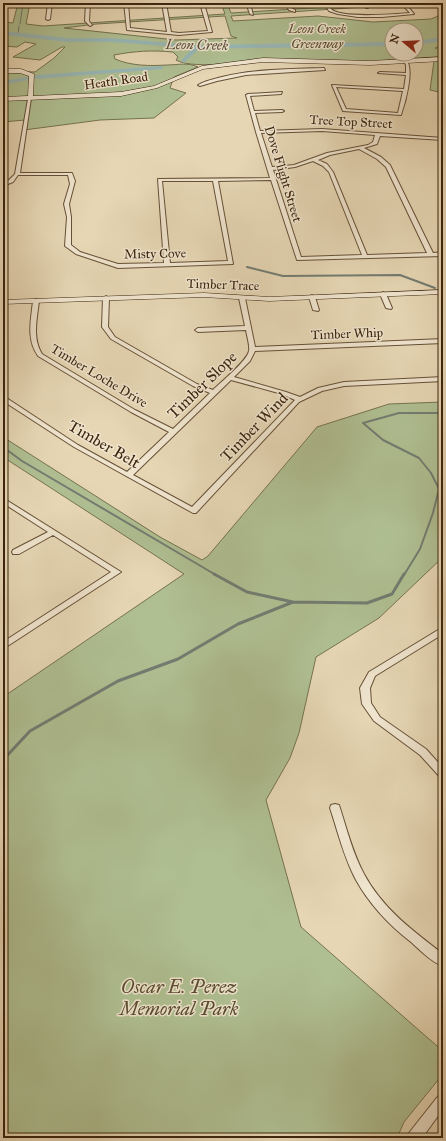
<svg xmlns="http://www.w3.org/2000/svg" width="446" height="1141" viewBox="0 0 446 1141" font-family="'IM FELL Great Primer',serif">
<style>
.green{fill:#afbf92;stroke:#757250;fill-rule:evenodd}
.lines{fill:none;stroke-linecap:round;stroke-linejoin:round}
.stream-far3{stroke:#737c72;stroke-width:1}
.stream-far2{stroke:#737c72;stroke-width:2}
.stream-far1{stroke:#737c72;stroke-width:3}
.stream{stroke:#737c72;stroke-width:3.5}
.river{fill:#98b7b5;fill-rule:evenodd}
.street-casing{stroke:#665037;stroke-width:2}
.secondary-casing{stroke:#3b240d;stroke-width:1}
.street{fill:#efe4ce;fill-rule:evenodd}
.secondary{fill:#efe4ce;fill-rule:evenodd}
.labels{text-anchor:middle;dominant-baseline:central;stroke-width:3;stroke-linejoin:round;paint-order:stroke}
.far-park-label{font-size:13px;font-style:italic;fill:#584b2e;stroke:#efe4ce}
.far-street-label{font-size:13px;fill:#3b240d;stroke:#efe4ce}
.far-water-label{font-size:14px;font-style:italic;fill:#524937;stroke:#efe4ce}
.street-label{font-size:16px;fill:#3b240d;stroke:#efe4ce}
.near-park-label{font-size:19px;font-style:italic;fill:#584b2e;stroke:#efe4ce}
</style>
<rect width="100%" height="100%" fill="#e6d6b4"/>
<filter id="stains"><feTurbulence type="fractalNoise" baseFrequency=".005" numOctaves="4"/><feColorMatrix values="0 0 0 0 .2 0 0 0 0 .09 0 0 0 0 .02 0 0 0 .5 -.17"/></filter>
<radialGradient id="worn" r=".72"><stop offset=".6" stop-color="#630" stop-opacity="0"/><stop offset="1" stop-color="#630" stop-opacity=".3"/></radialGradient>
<path class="green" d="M18,3H30L26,24L43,26L225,14L221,3H227L231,13L343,6L341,3H350L352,6L422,3L231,16L233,21L318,16L373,22L431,19L443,14V46L435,48L443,52V58C419,60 394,62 370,62C340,62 309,59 279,59C256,59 195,71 176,60L178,57L173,52C152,50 135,51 114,55L115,59C131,66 150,66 167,65C177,65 188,62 198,67L174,77L170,88L186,93L154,118L100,120L24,130L25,120L3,122V71L35,72L54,58L65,47H62L40,60L13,57L36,44L25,42L17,47L3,46V22L13,23ZM225,16L231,36L237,38L176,40L64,28L96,24ZM392,30H416V54H392Z
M434,61H443V93L430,90Z
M443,402V557L379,618L316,657L299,733L290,758L266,800L301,927L437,1046L443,1049V1074L404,1122L397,1138H3V697L184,574L3,457V437L160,537L202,560L208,556L317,427L389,404Z"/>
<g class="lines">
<path class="stream-far3" d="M20,24L23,3
M18,35L19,26"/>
<path class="stream-far2" d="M247,267L283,276L400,275L435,288
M3,447L22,461L216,575
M404,575L420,549L433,513L439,489L431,473L419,458L383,440L363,423L399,413H443"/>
<path class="stream-far1" d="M214,574L247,592L293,602
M3,760L30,731L118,681L178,659L238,624L293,602L367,603L392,594L404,574"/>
<path class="stream" d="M3,948L5,968"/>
<path class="river" d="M3,31L68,38H111L197,45L392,42V46L199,49L184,63L181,61L192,48L111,42H68L3,35Z
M443,37V41L416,45V41Z
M161,66L163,67V69L37,79L34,77L37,75Z
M26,77L28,78V80L3,85V81Z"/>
<defs>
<path id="street" d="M48,3H52L50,19L48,20L46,19Z
M86,3H90L89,21L92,25L90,26L85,21Z
M124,3H128L130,28L167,32L162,3H166L171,32L179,33L208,31L200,3H204L212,32L179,35L127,30Z
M246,3H250L253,15L250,14Z
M285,3H289L291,8L295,10V12L289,10Z
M324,3H328C329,5 329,7 331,9C341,19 394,14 410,13L401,3H405L414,14L382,17H358L338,14L329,11Z
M363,3H367L368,8H366Z
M440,3H443V5Z
M406,60C415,68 405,104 401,115L343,111L332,85L404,89L406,75L378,73L380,72L406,73V65L404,61ZM336,87L403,91L398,113L346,109Z
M324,68L325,70L246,75L217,81L200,86L198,85C205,81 214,79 222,77C255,69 290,69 324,68Z
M282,92L281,94L250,96L254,111L282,110L284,111L282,112L255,113L260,131L322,129L443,138V140L380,136L377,144L364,148L381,157L390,165L433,253L443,252V256L297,260L271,180L218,181L233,264L118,268L76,254L65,246L67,217L64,204L70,184L68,175H18L13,182L3,186V183L9,180L15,174L28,99L31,98L20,173H72L75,181L69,204L71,217V245L80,252L118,264L164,263L158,179L270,178L256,132L246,95L248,94ZM322,131L375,135L373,142L368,145L327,153L294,165L272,167L261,133ZM359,149L377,159L386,167L427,253L367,255L333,172L327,164L318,160L330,155ZM313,161L323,166L329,172L362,255L301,257L273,170L295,167ZM162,181H213L228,261L170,263Z
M383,292L386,294L392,308L391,309L386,308L380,294Z
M312,295L315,297L319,310L318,311L313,310L309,297Z
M242,296L245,298L255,347L443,339V343L255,351L250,361L234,377L286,392L300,397L318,388L344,382L443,377V381L344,386L322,391L299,402L196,513H193L74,447L3,401V396L5,397L78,445L127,472L169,432L131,412L38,356C26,339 31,320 33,301L36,299L39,301C37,319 32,338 42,354L135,410L173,429L210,393L193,386L111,339L102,327L103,298L106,296L109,298L108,327L115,337L197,384L213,390C221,382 247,361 249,351C250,345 247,337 246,330L198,332L195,330L198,328L245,326L239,298ZM231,380L282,394L295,400L192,507L133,475Z
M3,498L121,572L3,649V642L111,572L53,535L19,554H13L12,552L13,550L48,532L3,503Z
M443,627V634L375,676L370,688L371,703L380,717L426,749L443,768V778L440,777L420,755L374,721L362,704L360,688L369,672Z
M335,804L339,805L340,808C347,830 353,854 364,874C382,908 413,931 443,954V966C431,962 420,950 411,942C389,925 370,905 356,880C344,858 338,832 330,808L331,805Z
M443,1093V1109L422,1138H408L409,1133L439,1095Z"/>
<path id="secondary" d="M443,57V61L370,65L263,62L203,69L157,88L121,96L3,101V97L28,96L29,76L20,73H3V69H21L34,74L33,96L121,92L154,86L202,66L263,58L370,61Z
M443,290V294L269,301L204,297L3,304V300L204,293L269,297Z"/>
</defs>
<use href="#street" class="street-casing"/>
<use href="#secondary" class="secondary-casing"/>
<use href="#street" class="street"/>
<use href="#secondary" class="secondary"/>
</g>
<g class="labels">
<g class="far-park-label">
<text x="317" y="29">Leon Creek<tspan x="317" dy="15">Greenway</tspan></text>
</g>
<g class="far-street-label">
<text transform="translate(116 81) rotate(-8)">Heath Road</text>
<text transform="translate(351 122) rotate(3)">Tree Top Street</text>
<text transform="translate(283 174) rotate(73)">Dove Flight Street</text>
<text transform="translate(155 254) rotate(-1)">Misty Cove</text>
<text transform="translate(223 285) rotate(2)">Timber Trace</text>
<text transform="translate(347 334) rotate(-2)">Timber Whip</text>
<text transform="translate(99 376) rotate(31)">Timber Loche Drive</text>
</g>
<g class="far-water-label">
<text transform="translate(197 45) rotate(1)">Leon Creek</text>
</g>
<g class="street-label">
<text transform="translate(202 385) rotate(-44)">Timber Slope</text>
<text transform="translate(254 427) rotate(-46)">Timber Wind</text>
<text transform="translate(104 444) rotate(30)">Timber Belt</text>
</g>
<g class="near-park-label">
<text x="179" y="986">Oscar E. Perez<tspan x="179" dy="22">Memorial Park</tspan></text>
</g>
</g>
<rect width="446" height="1141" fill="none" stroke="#e6d6b4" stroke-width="16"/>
<rect x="4" y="4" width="438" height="1133" fill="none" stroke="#3b240d" stroke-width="2"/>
<rect x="8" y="8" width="430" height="1125" fill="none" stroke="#3b240d"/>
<g transform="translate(404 42) rotate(289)"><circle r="19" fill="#efe4ce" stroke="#a79781"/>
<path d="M0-3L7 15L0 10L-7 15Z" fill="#8f2418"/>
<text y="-6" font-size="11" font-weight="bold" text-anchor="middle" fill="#3b240d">N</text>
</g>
<rect width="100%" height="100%" filter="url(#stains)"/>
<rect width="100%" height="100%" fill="url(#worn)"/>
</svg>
